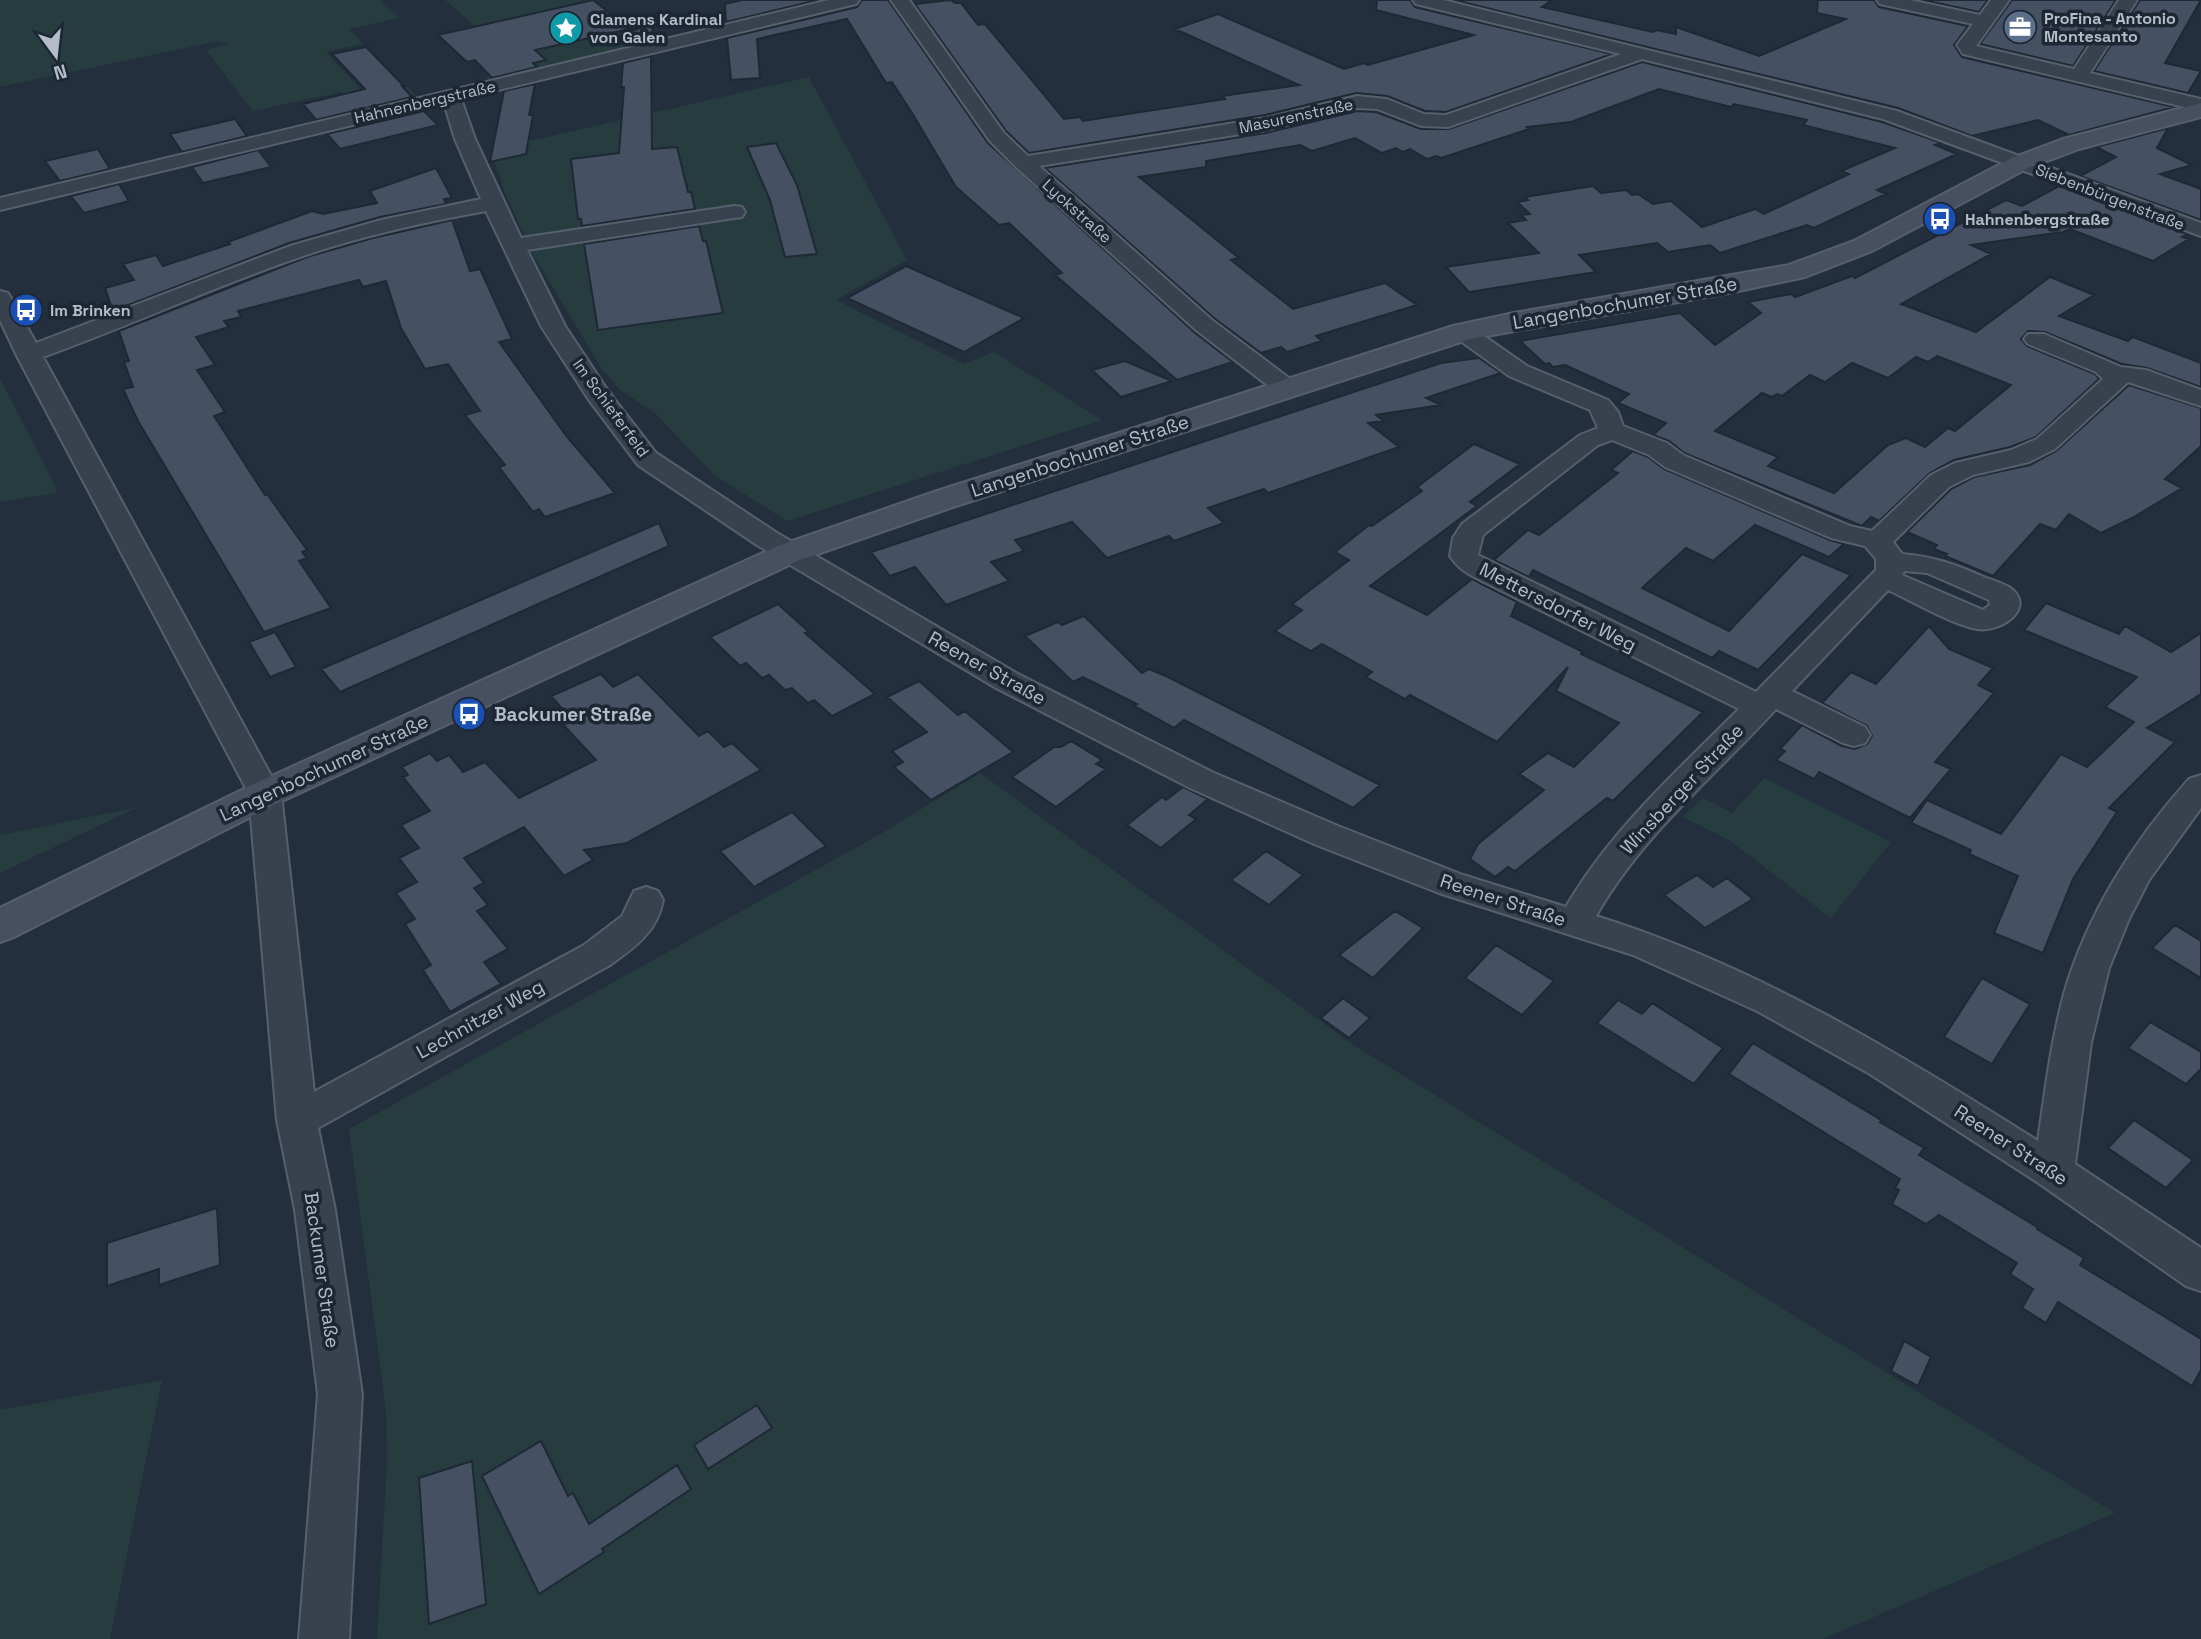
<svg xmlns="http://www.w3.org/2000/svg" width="2201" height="1639" viewBox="0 0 2201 1639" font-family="'Space Grotesk',sans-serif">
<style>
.green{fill:#263c3f}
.building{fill:#455162;stroke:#1f2835;stroke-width:2;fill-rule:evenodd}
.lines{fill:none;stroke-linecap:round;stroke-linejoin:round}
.street-casing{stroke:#565f6c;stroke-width:4}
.secondary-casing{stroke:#565f6c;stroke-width:4}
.street{fill:#38414e;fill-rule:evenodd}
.secondary{fill:#465061;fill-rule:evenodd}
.labels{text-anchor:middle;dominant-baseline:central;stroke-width:7;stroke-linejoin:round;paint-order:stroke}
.far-poi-label{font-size:16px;font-weight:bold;fill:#b4bcc9;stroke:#1d2633;text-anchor:start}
.far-street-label{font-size:16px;fill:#b4bcc9;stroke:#1d2633}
.street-label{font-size:19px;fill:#b4bcc9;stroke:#1d2633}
.poi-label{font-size:19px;font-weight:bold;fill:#b4bcc9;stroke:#1d2633;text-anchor:start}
</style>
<rect width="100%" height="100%" fill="#242f3e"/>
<path class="green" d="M0,0H380L400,18L349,29L363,44L326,52L368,97L408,87L417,97L360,110L342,92L253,111L206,50L230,43L214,42L0,87Z
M445,0H593L476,27Z
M624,20L629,23L621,26L642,44L489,80L486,77L535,66L534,64L545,60L533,51L559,45Z
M809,77L907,260L836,300L964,364L994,352L1102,420L787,521L714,475L655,413L619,389L602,369L533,255L506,195L491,150Z
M0,378L57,490L55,493L0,502Z
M980,773L1352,1044L2115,1513L1823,1639H377L387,1461L386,1411L349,1129L884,832Z
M1764,778L1891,842L1831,918L1729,840L1683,817L1703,798L1732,813Z
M138,807L0,873V835Z
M162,1380L110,1639H0V1410Z"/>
<path class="building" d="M593,0L630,29L535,50L546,60L533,63L537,67L492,78L475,60L467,62L438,35Z
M742,0H818L726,22L725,4Z
M862,0H888L988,143L1194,332L1233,362L1177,380L1055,275L1062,273L1009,223L999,225L956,187L912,113L892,82L886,83L847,19L757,39L760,78L731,80L727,38L857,7Z
M951,0L955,3H961L978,25L985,24L1064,119L1080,117L1083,121L1225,99L1222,96L1299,85L1175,29L1218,14L1344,69L1364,63L1368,65L1474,35L1376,10L1377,0H1410L1415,7L1612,54L1446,112L1425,111L1387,96L1356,93L1265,115L1029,153L1006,131L915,4Z
M1454,0H1552L1542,7L1653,32L1656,30L1676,34V27L1759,56L1846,19L1817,13L1818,0H1874L1879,7L1968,26L1954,45L1962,57L2174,107L2069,135L2038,120L1972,136L1898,108Z
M1923,0H1988L1979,12Z
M2012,0H2116L2073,66L1980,44Z
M2140,0H2201L2165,63L2201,71L2188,93L2094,71Z
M653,24L652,40L624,46L625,33Z
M366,47L404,86H402L412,97L316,120L303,104L365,89L332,54Z
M651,56L652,149L677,147L688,192H691L695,209L582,226L581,219H578L571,159L619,153L624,87H621L623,63Z
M1642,62L1882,122L1942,143L1935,145L1957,154L1877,190L1886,194L1814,228L1807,225L1720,253L1710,245L1668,252L1657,243L1579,255L1596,272L1469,292L1446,267L1539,253L1508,223L1526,220L1521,215L1530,214L1517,202L1528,200L1525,197L1593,186L1601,193L1626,190L1632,195L1638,194L1653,204L1671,201L1702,227L1755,209L1764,214L1849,174L1841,171L1895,148L1803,125L1807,120L1734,104L1731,107L1659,89L1571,122L1527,127L1529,129L1441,158L1436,156L1427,159L1410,149L1403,152L1396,148L1382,153L1355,138L1312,151L1300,145L1206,161V167L1139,177L1239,258L1231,260L1293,309L1385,283L1417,305L1316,336L1322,341L1287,352L1281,347L1261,353L1214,318L1045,168L1266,133L1357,111L1376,112L1421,129H1449Z
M535,84L529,115H533L526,154L490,162L504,91Z
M424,111L438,125L340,149L327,134Z
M235,119L247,136L182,152L170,134Z
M2168,128L2157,148L2192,165L2160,174L2201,189V220L2080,176L2116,157L2096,147Z
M776,143L797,185L817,254L785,257L770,200L747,147Z
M98,149L110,169L60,181L45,161Z
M258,150L271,167L203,183L192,167Z
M436,168L452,198L444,199L446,204L380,217L289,243L113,311L105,288L134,280L123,264L156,255L163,266L230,244L228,242L312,211L323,214L377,203L370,191Z
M119,184L129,201L84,213L71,196Z
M2059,186L2187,234L2182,237L2189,239L2153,261L2070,229L2063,232L1971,245L1991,254L1901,304L1976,332L2050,277L2094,295L2059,316L2128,341L2133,337L2201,363V387L2147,368L2122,364L2045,332L2028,331L2021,339L2027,346L2095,374L2099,379L2036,437L2010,447L1954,460L1930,473L1879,521L1871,517L1862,526L1684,453L1669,441L1653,435L1666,423L1618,403L1629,394L1565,365L1553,367L1549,363L1545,364L1520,341L1680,313L1715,345L1761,313L1748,302L1791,294L1795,297L1852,276L1855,278L2006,200L2022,206ZM1937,356L2011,385L1955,431L1948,428L1925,447L1906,438L1888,445L1834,493L1768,466L1778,457L1715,431L1762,393L1772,397L1777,394L1782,396L1810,375L1825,382L1852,363L1888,378L1916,357L1928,362Z
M452,220L470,271L480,269L512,339L499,342L567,437L615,493L545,517L539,509L533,512L499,467L505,465L465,415L480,411L448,364L425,369L401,328L386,281L363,287L359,280L238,311L241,317L224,321L229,327L196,337L215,365L197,370L225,412L214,416L265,495L267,494L307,550L302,552L307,558L299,561L331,608L264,632L138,421L123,389L133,387L124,362L129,361L119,331L307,257L373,238Z
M699,226L703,241H706L723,313L598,330L584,244Z
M906,266L1024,318L964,352L847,298Z
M1479,358L1501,373L1426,398L1441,405L1376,415L1384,421L1368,423L1399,447L1268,493L1264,489L1208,508L1224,523L1174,541L1169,536L1107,558L1072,522L1015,540L1024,551L991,562L1009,581L946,605L915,567L890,576L871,552L1441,363Z
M1125,361L1172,381L1121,397L1092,370Z
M2129,385L2201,408V446L2165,479L2182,488L2134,517L2101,533L2069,514L2056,530L2040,524L1993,576L1945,556L1947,554L1934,549L1937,545L1907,532L1951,489L1974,477L2030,465L2056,451Z
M1474,444L1520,464L1470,502L1477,506L1370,586L1427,615L1472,579L1517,602L1511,616L1583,652L1581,654L1703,712L1613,801L1607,798L1515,871L1508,867L1495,877L1470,859L1478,844L1544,790L1519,774L1548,753L1574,767L1619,723L1556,691L1568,667L1497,742L1410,695L1405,699L1366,677L1372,672L1322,644L1311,651L1275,631L1302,610L1292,604L1349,560L1335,552L1369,525L1372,526L1422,491L1417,487Z
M1633,451L1648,457L1664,469L1830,540L1844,544L1829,557L1755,525L1713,561L1686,548L1642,588L1729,631L1802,554L1851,575L1758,670L1719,651L1712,658L1533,570L1529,577L1494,560L1528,530L1539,535L1618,473L1611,470Z
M659,523L669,546L340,692L321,669Z
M2046,603L2119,634L2125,626L2171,652L2201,633V694L2147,728L2175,742L2109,808L2117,812L2073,879L2043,953L1994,933L2018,876L1969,854L1971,850L1911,823L1927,800L2001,834L2061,754L2087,767L2134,722L2105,707L2137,677L2024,630Z
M778,604L809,632L805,633L875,694L832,716L814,700L808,703L792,688L785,690L769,675L762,678L746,663L740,666L710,637Z
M1084,616L1142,673L1149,669L1168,677L1380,785L1353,808L1184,720L1174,728L1134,706L1137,704L1083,677L1073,682L1025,636L1058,622L1062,625Z
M1929,626L1949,649L1993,668L1978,685L1994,693L1935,762L1951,769L1910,818L1819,772L1814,779L1776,760L1785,751L1780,749L1802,725L1842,746L1855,749L1867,744L1872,736L1867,726L1822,703L1851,672L1876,684Z
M275,632L296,667L270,677L249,642Z
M601,674L613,687L638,674L699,736L708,731L724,747L732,743L761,770L627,843L584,850L593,860L564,876L524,827L464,858L484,883L474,888L488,905L477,911L508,949L484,962L501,984L450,1012L423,970L431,965L405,924L415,919L396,893L417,882L399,858L419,848L401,825L430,811L403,777L408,775L402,767L430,753L437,761L449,755L463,772L485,762L519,798L596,760L556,717L565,712L551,696Z
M919,681L958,715L965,711L1013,752L931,800L894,767L903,762L892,751L927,732L887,697Z
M1071,741L1102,760L1096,764L1106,769L1056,807L1012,777L1054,747H1061Z
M1183,787L1208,799L1189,815L1196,819L1161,848L1127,825L1162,797L1166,800Z
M792,812L826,846L754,887L720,851Z
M1266,851L1303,875L1269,905L1231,880Z
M1697,875L1713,887L1727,878L1753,899L1705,928L1664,895Z
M1395,911L1423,928L1373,978L1339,955Z
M2175,925L2201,941V978L2152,948Z
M1496,945L1554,981L1522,1015L1465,978Z
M1982,978L2030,1004L1992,1064L1944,1037Z
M1343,998L1370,1018L1349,1038L1321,1018Z
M1618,1000L1642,1014L1652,1003L1723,1048L1694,1084L1597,1023Z
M2150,1022L2201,1052V1069L2186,1084L2128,1048Z
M1753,1043L1881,1120L1880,1122L1924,1148L1919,1155L2037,1227V1229L2084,1258L2080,1265L2201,1339V1370L2192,1386L2058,1302L2046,1323L2022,1308L2033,1289L2010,1274L2017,1263L1939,1215L1926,1224L1892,1204L1899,1190L1895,1188L1900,1179L1729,1074Z
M2134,1120L2193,1160L2166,1188L2108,1148Z
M217,1208L220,1265L159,1285V1269L107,1286V1243Z
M1904,1341L1931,1357L1918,1386L1891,1371Z
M757,1405L772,1428L708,1469L694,1445Z
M541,1441L568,1496L573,1493L589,1524L677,1465L691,1489L602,1549L604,1552L539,1594L482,1476Z
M472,1461L486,1604L429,1624L419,1478Z"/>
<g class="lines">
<defs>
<path id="street" d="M829,0H859L856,4L461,99L475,139L521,238L734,206L742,207L745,212L742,217L734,218L527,250L565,326L608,391L656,453L777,533L1018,674L1212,772L1338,826L1463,875L1566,907C1610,831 1677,771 1739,709L1478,579C1466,573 1458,568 1450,556L1453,538L1462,524L1580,435L1598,428L1590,410L1509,376L1455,337L1451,332L1455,327H1471L1527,366L1608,400L1618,412L1623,426L1667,443L1683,455L1850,526L1872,531L1931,475L1955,463L2011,450L2037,439L2103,379L2096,372L2028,344L2024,339L2028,334H2044L2121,367L2146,370L2201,390V406L2128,382L2055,449L2029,462L1973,475L1949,487L1893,542L1902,554C1935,557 1954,564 1984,577C1992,580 2002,583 2009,587C2038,607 2001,633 1977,629C1953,625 1912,601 1888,590L1792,691L1865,727L1870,735L1865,743L1854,746L1843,743L1776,709C1715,776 1641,836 1596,916C1756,966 1897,1052 2038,1141C2045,1092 2051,1042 2064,994C2087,914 2134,840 2189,779L2201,775V808L2149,880L2129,919L2109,968L2091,1043L2075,1164L2201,1248V1291L2186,1286L2040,1184L1870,1074L1757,1011L1633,955L1439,893L1314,844L1190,788L996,688L757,545L638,465L589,400L541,326L486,211C425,222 365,235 306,255C217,285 132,325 43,357L281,794L314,1092L584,945L622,916L634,891L646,887L658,891L663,900C658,931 634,948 610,965L318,1128L335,1210L362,1394L349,1639H299L318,1394L295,1210L277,1120L249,794L16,354L0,320V291L8,293L36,343L290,246L381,220L481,199L455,139L444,103L0,210V198ZM1612,440L1649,455L1665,467L1831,538L1865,546L1876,559V570L1756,692L1478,555L1483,535L1598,445ZM1904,571L1927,573L1989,600L1990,605L1983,610L1902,575Z
M891,0H909L1004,133L1028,156L1266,118L1357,96L1387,99L1424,114L1446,115L1621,54L1416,4L1413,0H1443L1897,111L2201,223V236L1883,119L1642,59L1448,127L1421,126L1377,109L1357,108L1266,130L1039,166L1212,320L1297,384L1300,389L1297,394L1288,396L1279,394L1196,330L1016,167L990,141Z
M1877,0H1910L1980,15L1991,0H2009L1976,46L2074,69L2119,0H2137L2090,73L2201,99V111L1963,54L1957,45L1973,24L1880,4Z"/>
<path id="secondary" d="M2201,103V117L2079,149L2028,168L1872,251L1805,277L1729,293L1470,339L956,506L800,560L278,803L14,937L0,942V908L252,785L778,546L934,492L1453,326L1514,313L1789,265L1854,241L2012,158L2063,139Z"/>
</defs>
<use href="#street" class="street-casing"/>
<use href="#secondary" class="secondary-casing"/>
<use href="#street" class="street"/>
<use href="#secondary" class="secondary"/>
</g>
<defs>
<symbol id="office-disc" viewBox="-11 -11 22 22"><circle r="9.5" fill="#5c6f8a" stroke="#1d2633"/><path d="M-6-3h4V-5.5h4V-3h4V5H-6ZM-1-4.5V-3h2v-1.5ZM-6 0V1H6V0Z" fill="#fff"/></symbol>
<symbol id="sight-disc" viewBox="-11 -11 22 22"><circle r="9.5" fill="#0f9aa8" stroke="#1d2633"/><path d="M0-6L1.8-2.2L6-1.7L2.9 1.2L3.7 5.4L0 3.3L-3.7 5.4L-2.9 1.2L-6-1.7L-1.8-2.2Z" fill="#fff"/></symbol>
<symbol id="bus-disc" viewBox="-11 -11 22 22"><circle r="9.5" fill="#1a4fb4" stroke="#1d2633"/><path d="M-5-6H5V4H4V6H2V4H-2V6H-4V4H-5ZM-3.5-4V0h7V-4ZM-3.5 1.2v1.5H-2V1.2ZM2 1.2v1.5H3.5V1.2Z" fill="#fff"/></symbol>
</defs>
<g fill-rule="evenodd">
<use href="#office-disc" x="2001" y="8" width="38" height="38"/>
<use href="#sight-disc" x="547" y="9" width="38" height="38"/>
<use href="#bus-disc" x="1921" y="200" width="38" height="38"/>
<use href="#bus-disc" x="7" y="291" width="38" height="38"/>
<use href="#bus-disc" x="450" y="695" width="38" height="38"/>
</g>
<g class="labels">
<g class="far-poi-label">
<text x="2044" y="18">ProFina - Antonio<tspan x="2044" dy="18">Montesanto</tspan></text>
<text x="590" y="19">Clamens Kardinal<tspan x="590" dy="18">von Galen</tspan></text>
<text x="1965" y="219">Hahnenbergstraße</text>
<text x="50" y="310">Im Brinken</text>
</g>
<g class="far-street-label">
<text transform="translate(425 102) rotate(-13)">Hahnenbergstraße</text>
<text transform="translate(1296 116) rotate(-12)">Masurenstraße</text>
<text transform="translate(2110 197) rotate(21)">Siebenbürgenstraße</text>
<text transform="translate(1077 211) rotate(42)">Lyckstraße</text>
<text transform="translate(611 408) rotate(54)">Im Schieferfeld</text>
</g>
<g class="street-label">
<text transform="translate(1625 303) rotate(-10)">Langenbochumer Straße</text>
<text transform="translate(1080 456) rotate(-18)">Langenbochumer Straße</text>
<text transform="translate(1558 607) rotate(27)">Mettersdorfer Weg</text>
<text transform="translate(987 668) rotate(29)">Reener Straße</text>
<text transform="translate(324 768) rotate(-25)">Langenbochumer Straße</text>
<text transform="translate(1682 789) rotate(-47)">Winsberger Straße</text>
<text transform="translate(1503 900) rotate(18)">Reener Straße</text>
<text transform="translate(480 1019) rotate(-29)">Lechnitzer Weg</text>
<text transform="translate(2011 1145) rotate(33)">Reener Straße</text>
<text transform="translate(322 1270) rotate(82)">Backumer Straße</text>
</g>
<g class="poi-label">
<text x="494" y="714">Backumer Straße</text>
</g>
</g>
<g transform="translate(56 56) rotate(165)" stroke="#1d2633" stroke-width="5" paint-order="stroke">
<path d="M0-5L12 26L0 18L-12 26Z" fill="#b4bcc9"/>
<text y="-10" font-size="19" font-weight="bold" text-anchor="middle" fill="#b4bcc9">N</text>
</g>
</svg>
